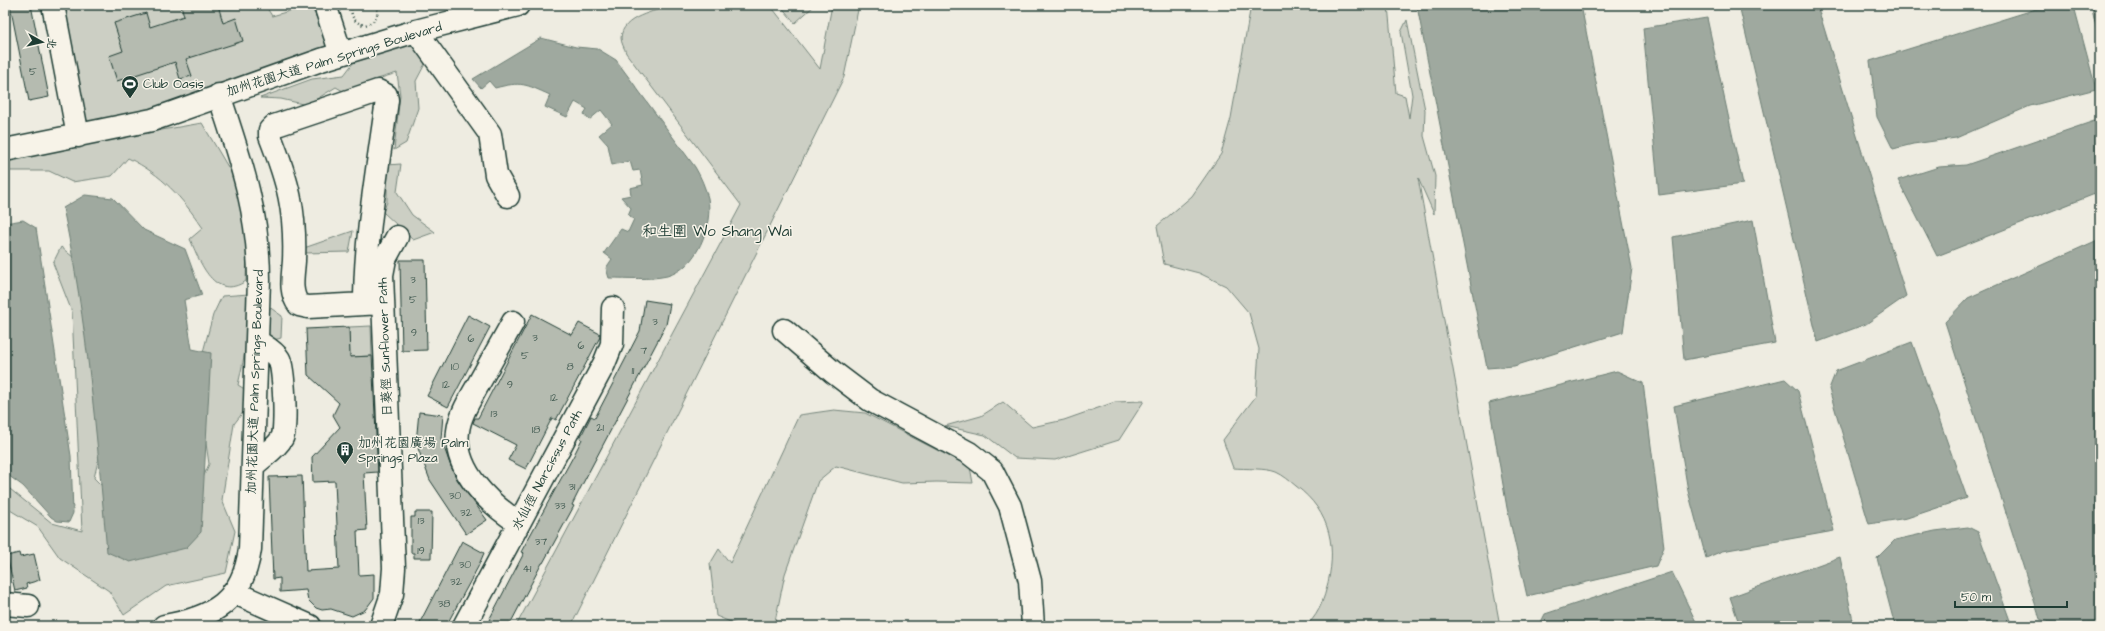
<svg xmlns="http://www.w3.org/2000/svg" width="2105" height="631" viewBox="0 0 2105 631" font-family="'Architects Daughter','LXGW WenKai TC',sans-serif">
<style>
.green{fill:#cccfc4;stroke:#76867c}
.water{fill:#9fa99f;stroke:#6c7e74}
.building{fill:#b5bbb0;stroke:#1f3d34}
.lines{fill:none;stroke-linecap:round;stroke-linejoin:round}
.minor-casing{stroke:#1f3d34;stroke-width:25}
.path{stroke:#1f3d34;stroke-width:2.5;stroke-dasharray:1 3;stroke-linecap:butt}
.minor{stroke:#f7f3e8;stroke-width:22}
.labels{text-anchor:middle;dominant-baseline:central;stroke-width:3;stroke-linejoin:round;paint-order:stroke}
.number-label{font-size:11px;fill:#445c53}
.street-label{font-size:13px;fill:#1f3d34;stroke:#f7f3e8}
.poi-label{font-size:13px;fill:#1f3d34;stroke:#f7f3e8;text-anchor:start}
.quarter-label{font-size:15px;fill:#1f3d34;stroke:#f7f3e8}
</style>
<rect width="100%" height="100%" fill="#eeece1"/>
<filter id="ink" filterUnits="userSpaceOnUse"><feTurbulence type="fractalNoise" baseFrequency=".025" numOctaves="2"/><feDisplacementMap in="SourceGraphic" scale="8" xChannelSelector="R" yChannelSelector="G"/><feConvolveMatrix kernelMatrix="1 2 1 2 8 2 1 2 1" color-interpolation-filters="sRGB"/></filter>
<g filter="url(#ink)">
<path class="green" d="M59,5H265L272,16L310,5L330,43L315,60L230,83L85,130Z
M671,5H770L820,69L832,5H859L844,77L571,626H516L741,205L626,53C625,49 621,43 621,38C622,16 655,12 671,5Z
M780,5H815L795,23Z
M1251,5H1388L1396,93L1405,96L1409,118L1412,95L1401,32L1407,20L1425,110L1424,136L1435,176L1434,214L1418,178L1500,626H1305C1316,619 1323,602 1326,590C1338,549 1331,512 1296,486C1290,481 1283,475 1276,472C1266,468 1245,469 1233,468L1223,440L1256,396L1259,349L1249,313L1226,286L1199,273L1164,264L1157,226L1192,196L1221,154L1231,118Z
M406,34L426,62L416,81L418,108L406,143L394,150L400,95L397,73L371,81L355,98L336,87L307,105L281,99L260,98L312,79L344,75L363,50Z
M202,123L238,184L247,249L246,281C214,302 200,262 190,239L203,228C181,197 163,175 128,158L112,176L72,182L49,171H5L6,161L43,154L82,142L114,135L156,131Z
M401,164L397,192L412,215L435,232L413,240L383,212L387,202V165Z
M353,231L349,252L304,253V248Z
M61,247L80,263L103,440L94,478L115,499L189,510L209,464L201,409L200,363L213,315L222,296L249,294C250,325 245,355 238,385L246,390L244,411L234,424L222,500L235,531L226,573L166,586L124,615L109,591L60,558L38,527L5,507V485L52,523L82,531L72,312L53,263Z
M265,304L282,316L281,338L270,341L265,330Z
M371,326L372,356L350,357L349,327Z
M1144,401L1119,440L1055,460L1015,458L985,435L945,426L981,416L1003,402L1032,427L1064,420L1115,402Z
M834,410L865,413L970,467L973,483L937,482L902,483L836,466L818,481L785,574L774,626H740L716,616L710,564L719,549L730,563L799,415Z"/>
<path class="water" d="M1421,5H1581L1632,268L1623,332L1514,366L1487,368L1417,6Z
M1739,5H1817L1906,296L1866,324L1818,342Z
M2049,5H2063L2075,10L2096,89L2030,106L1956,138L1913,144L1893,149L1877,117L1870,61Z
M2091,5H2100V45Z
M1707,18L1743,184L1659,195L1643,28Z
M541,38L576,47L598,49L616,60L695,167C701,177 705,187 708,198C713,226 697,268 667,276C649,280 628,278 609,278L606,268L612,259L604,253L621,229L628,232L634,219L628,215L631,208L621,197L631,195L630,188L643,185L640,170L633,171L630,161L612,165L608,145L599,135L612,124L601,110L589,120L584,114L587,109L575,102L567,117L545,107L550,95C525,84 522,81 495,88L489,81L481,88L473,79Z
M2100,119V192L1937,256L1898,180L1939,167L1966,165Z
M85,195L113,198L144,230L185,249L202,295L184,300L192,349L211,353L201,532L186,548L130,562L107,552C97,437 87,321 63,208Z
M23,220L36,228L71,456L73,513L69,522L57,521L51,517L23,486L5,473V223Z
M1753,220L1775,343L1684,360L1673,237Z
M2100,239V619C2076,629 2064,627 2040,619L1945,322L1968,298Z
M1912,342L1967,498L1907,518L1869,524L1829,389L1836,371Z
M1617,371L1643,383L1664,547L1656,566L1527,596L1507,508L1489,403Z
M1785,379L1798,391L1834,531L1722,551L1706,558L1688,491L1674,406Z
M1968,527L1978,532L2012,626H1895L1877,558L1895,540L1935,531Z
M1840,557L1854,626H1740L1730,597Z
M1672,572L1698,626H1539L1545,614Z"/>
<path class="building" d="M10,5H31L49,97L29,101Z
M181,5H218L223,23L236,18L243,41L186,59L192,76L180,79L175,62L117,81L109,56L123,51L114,23L146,13L150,27L184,16Z
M400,260H425L427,350L402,351Z
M645,300L670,304L666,325L582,485L572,505L574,506L543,563H542L509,626H501L489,620L524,553L521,552L574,455L582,439L580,438L591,416L595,418L640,331Z
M532,314L572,335L579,323L600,334V337L556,420L552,418L526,469L508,460L516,445L473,423L475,418H478Z
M468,315L490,327L448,407L427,396Z
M349,327L350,357L372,356L378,472L364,473L367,530L357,531L359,575L374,574V598L365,610L352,616L331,609L322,610L316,608L308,600L306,590L280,592V578L273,579L269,477L302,476L306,571L339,569L335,481L313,482L312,457L340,427L333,415L339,403L308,375L306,329Z
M419,412L443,415L441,439L450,464L457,479L487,520L466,534L430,480L416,443Z
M415,512H432L431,558H414V553H411V517H415Z
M462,541L484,553L478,567L446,626H418Z
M19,553L20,557L34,554L40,580L26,584L27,588L15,591L7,556Z"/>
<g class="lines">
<defs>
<path id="minor" d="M53,5L78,136
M325,5L341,54
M416,31L490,134L496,175L508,196
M5,150L152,120L321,60L416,31L518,5
M365,304C365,235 378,168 387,100L386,95L378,91L274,126L270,130V136C288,182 296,210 294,261C293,276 289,292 299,305L308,307L383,303
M513,322C502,342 490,363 479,383C471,398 460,414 458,431C453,470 489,504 519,523
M784,330L833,372L870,400L969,453L992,471L1010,506L1030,581L1033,626
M253,466C262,457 276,449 282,438C287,429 284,367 279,359C274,351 264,346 257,341
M233,592L310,626
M5,604L28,606
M164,626C213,618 243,601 250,549L259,280C259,211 240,159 219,95
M381,626L392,594L394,568L382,275L385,259L397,237
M464,626L604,364L612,344L613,308"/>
</defs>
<use href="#minor" class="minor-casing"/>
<path class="path" d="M352,5C350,15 353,22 364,25C375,23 380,16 376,5"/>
<use href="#minor" class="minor"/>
</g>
</g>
<defs>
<symbol id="stadium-pin" viewBox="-11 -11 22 30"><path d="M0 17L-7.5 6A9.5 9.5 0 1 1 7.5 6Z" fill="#1f3d34" stroke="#f7f3e8"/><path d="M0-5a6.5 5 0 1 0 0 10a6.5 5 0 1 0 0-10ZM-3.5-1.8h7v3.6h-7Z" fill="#fff"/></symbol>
<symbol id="building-pin" viewBox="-11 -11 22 30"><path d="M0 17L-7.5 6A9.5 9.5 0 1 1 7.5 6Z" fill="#1f3d34" stroke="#f7f3e8"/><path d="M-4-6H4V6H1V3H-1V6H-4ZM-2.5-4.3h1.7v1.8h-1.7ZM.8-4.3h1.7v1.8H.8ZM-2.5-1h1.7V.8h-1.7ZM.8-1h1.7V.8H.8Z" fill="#fff"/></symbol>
</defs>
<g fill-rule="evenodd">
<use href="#stadium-pin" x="120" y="74" width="20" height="27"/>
<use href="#building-pin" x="335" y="440" width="20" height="27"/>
</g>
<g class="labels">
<g class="number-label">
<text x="33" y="71">5</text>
<text x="413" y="279">3</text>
<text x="413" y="299">5</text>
<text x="655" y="321">3</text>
<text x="414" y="332">9</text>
<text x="535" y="337">3</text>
<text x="471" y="338">6</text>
<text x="581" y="345">6</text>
<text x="644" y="350">7</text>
<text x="525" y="355">5</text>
<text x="455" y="366">10</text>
<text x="570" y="366">8</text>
<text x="633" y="370">11</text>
<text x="446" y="384">12</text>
<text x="510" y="384">9</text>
<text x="554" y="397">12</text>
<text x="494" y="413">13</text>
<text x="600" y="427">21</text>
<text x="536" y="429">18</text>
<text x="572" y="486">31</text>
<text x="455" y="495">30</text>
<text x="560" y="505">33</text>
<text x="466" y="512">32</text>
<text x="421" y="520">13</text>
<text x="541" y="541">37</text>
<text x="421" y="550">19</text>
<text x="465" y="564">30</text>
<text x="527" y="568">41</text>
<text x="456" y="581">32</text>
<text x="444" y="603">38</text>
</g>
<g class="street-label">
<text transform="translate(334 59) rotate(-17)">加州花園大道 Palm Springs Boulevard</text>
<text transform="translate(385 347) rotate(-92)">日葵徑 Sunflower Path</text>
<text transform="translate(255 382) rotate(-88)">加州花園大道 Palm Springs Boulevard</text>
<text transform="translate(547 470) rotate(-62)">水仙徑 Narcissus Path</text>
</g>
<g class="poi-label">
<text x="143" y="84">Club Oasis</text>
<text x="358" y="443">加州花園廣場 Palm<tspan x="358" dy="15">Springs Plaza</tspan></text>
</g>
<g class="quarter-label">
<text x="717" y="231">和生圍 Wo Shang Wai</text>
</g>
</g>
<rect width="2105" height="631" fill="none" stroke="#f7f3e8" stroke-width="20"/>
<rect x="10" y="10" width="2085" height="611" fill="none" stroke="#1f3d34" stroke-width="1.5" filter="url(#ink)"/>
<g transform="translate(42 42) rotate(98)" stroke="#f7f3e8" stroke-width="3" paint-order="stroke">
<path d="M0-3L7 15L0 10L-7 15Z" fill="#1f3d34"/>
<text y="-6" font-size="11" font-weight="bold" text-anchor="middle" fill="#1f3d34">北</text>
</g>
<path d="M1955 601v6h112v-6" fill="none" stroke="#1f3d34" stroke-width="2"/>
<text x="1961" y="601" font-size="12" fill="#1f3d34" stroke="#f7f3e8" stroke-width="3" paint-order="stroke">50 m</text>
</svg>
